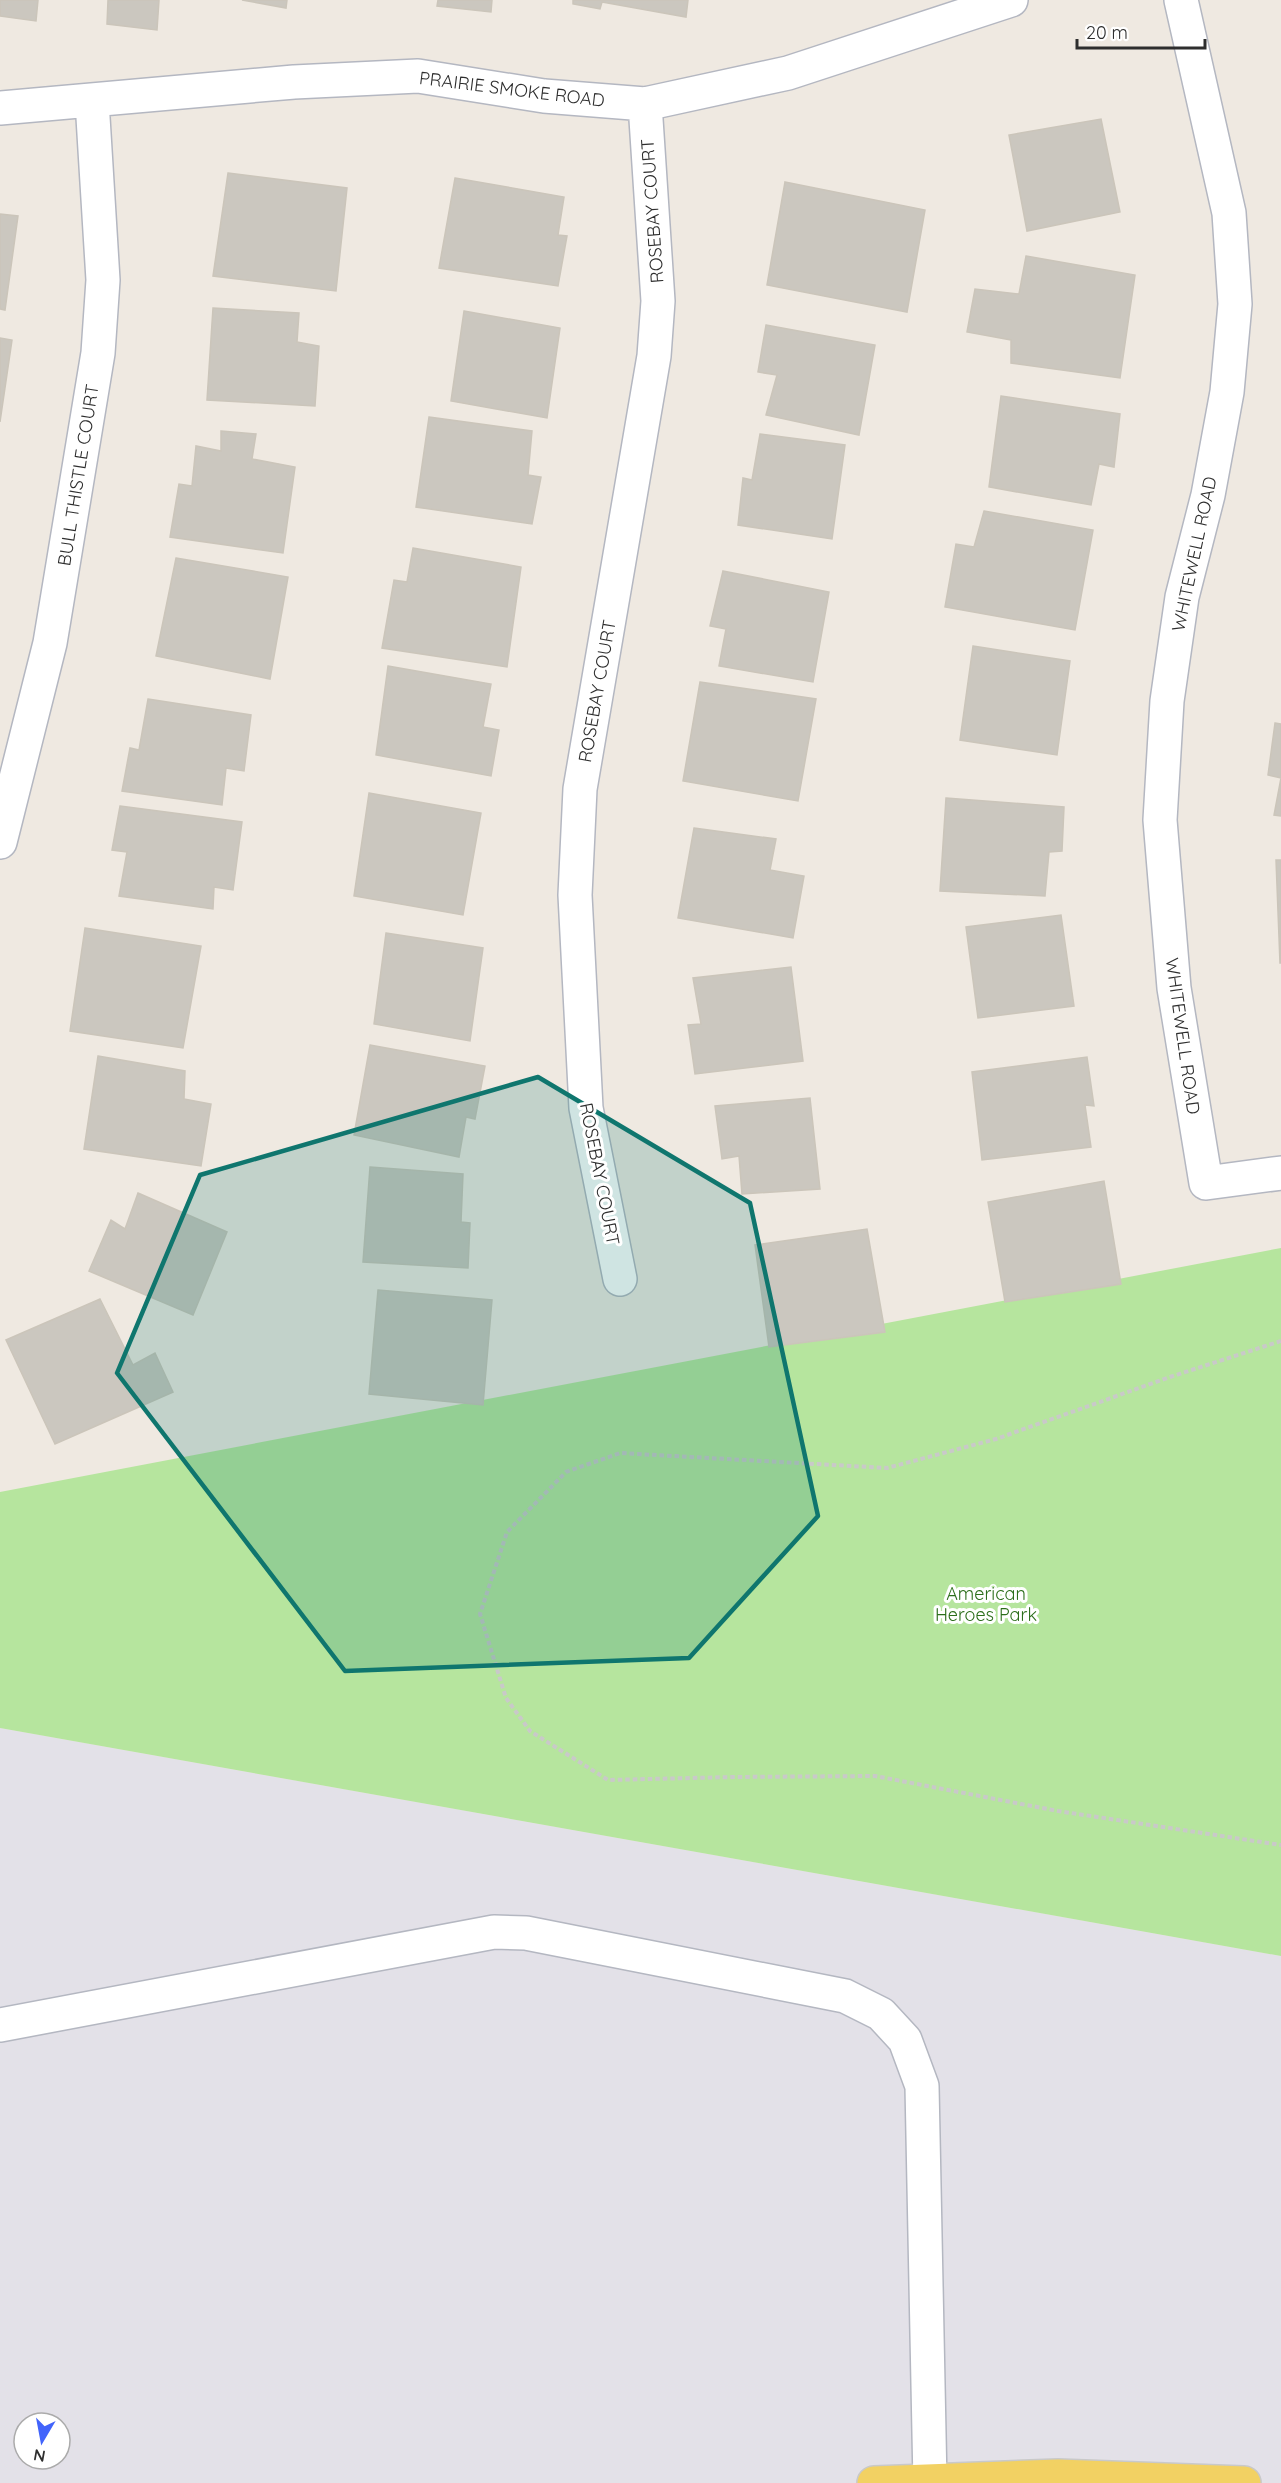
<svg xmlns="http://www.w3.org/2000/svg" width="1281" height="2483" viewBox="0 0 1281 2483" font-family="Quicksand,sans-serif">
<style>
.industrial{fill:#e3e1e8;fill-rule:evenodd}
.green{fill:#b6e59e}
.building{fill:#cbc7bf;stroke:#cbc5ba;stroke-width:1.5}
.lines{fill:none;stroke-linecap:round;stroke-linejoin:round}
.minor-casing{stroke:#b4b7c1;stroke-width:36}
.major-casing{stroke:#c9c9c9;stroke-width:36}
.path{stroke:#c9c9c9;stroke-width:4;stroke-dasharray:4.5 3;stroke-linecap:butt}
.minor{stroke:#fff;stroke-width:33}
.major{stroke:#f2d163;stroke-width:33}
.marked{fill:#0f766e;fill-opacity:0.2;stroke:#0f766e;stroke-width:4.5;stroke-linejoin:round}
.labels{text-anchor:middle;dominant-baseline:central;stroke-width:6;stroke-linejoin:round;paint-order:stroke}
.street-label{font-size:18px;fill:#2e2e2e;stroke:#fff}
.park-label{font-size:18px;fill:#2c6e1b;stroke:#fff}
</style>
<rect width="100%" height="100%" fill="#efe9e1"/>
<path class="industrial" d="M0,1728L1281,1956V2483H0ZM24,2423H60V2459H24Z"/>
<path class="green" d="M1281,1248V1956L0,1728V1492Z"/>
<path class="building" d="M0,0H38L36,21L0,16Z
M108,0H159L157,30L107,24Z
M242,0H287L286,8Z
M438,0H492L491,12L437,6Z
M573,0H688L686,17L602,2L600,9L573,4Z
M1101,119L1120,212L1027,231L1009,135Z
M228,173L347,188L336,291L213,276Z
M455,178L564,197L558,235L567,236L558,286L439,268Z
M785,182L925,210L907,312L767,285Z
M0,214L18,216L5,310L0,309Z
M1026,256L1135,275L1120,378L1011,363V340L967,332L975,289L1019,294Z
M213,308L299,313L297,342L319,346L315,406L207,400Z
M464,311L560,328L547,418L451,401Z
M766,325L875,345L859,435L766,415L777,375L758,372Z
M0,338L12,340L0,422Z
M1001,396L1120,414L1114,467L1099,464L1091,505L989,487Z
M429,417L532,431L528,475L541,477L532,524L416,507Z
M221,431L256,434L252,459L295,467L283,553L170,537L179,484L192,486L196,446L221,451Z
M760,434L845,445L832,539L738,525L743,478L752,480Z
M984,511L1093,530L1075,630L945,607L956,544L974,547Z
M413,548L521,567L507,667L382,648L394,580L407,582Z
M176,558L288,577L270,679L156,656Z
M723,571L829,592L813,682L719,666L726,629L710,626Z
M973,646L1070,661L1057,755L960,740Z
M388,666L491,684L483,727L499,730L491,776L376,755Z
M700,682L816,699L798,801L683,781Z
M148,699L251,715L244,771L226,768L222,805L122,791L130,748L139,750Z
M1275,723L1281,724V778L1268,775Z
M1281,778V816L1274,815Z
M369,793L481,813L463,915L354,896Z
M946,798L1064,807L1062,851L1049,852L1045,896L940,891Z
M120,806L242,822L233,890L214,887L213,909L119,896L127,852L112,850Z
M694,828L776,839L770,870L804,876L793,938L678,918Z
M1276,860H1281V963H1280Z
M1061,915L1074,1006L978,1018L966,927Z
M85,928L201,946L183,1048L70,1031Z
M386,933L483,948L470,1041L374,1024Z
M791,967L803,1061L695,1074L688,1025L701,1024L693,978Z
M370,1045L485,1066L475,1119L466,1117L459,1157L354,1135Z
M98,1056L185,1071L184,1099L211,1104L201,1166L84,1149Z
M1087,1057L1094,1106L1085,1105L1091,1147L982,1160L972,1072Z
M810,1098L820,1189L742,1194L739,1156L722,1159L715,1106Z
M370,1167L463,1174L461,1222L470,1223L468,1268L363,1262Z
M1104,1181L1121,1284L1005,1302L988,1202Z
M138,1193L227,1232L193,1315L89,1271L111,1220L125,1229Z
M867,1229L885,1332L769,1347L755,1245Z
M378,1290L492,1300L483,1405L369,1394Z
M100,1299L133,1365L155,1353L173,1392L55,1444L6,1340Z"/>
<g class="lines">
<defs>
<path id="minor" d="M1181,0L1229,213L1235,304L1227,392L1208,495L1182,597L1167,701L1160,820L1174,988L1206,1183L1281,1173
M0,108L294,82L418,76L544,96L645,104L788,73L1011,0
M0,842L50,643L98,353L103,280L92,101
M620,1279L586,1108L575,895L580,789L654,356L658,301L645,104
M0,2025L494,1932L526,1933L845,1996L881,2014L905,2040L922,2086L930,2483"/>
<path id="major" d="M874,2483L1058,2476L1244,2483"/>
</defs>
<use href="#minor" class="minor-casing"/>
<use href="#major" class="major-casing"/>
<path class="path" d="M1281,1341L1170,1377L996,1439L887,1468L620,1453L566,1472L507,1532L480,1614L506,1698L530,1731L608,1780L734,1777L875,1776L1058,1811L1281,1845"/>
<use href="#minor" class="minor"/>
<use href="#major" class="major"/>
</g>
<path class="marked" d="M538,1077L750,1203L818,1516L689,1658L345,1671L117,1373L200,1175Z"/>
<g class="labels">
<g class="street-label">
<text transform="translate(512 89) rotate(7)">PRAIRIE SMOKE ROAD</text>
<text transform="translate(652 211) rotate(-94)">ROSEBAY COURT</text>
<text transform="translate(78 475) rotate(-81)">BULL THISTLE COURT</text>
<text transform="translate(1194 554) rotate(-78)">WHITEWELL ROAD</text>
<text transform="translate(597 691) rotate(-80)">ROSEBAY COURT</text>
<text transform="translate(1183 1036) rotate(82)">WHITEWELL ROAD</text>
<text transform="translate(600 1174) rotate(79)">ROSEBAY COURT</text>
</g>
<g class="park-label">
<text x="986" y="1593">American<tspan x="986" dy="21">Heroes Park</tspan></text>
</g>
</g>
<g transform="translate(42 2441) rotate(190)"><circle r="28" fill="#ffffff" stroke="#ababab" stroke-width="1.5"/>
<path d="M0-4.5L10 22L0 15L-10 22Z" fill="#4264fb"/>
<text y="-9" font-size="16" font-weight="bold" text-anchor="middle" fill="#2e2e2e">N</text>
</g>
<path d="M1077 39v9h128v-9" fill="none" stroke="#2e2e2e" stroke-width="3"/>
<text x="1086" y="39" font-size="18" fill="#2e2e2e" stroke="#ffffff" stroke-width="4.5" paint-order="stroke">20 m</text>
</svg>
